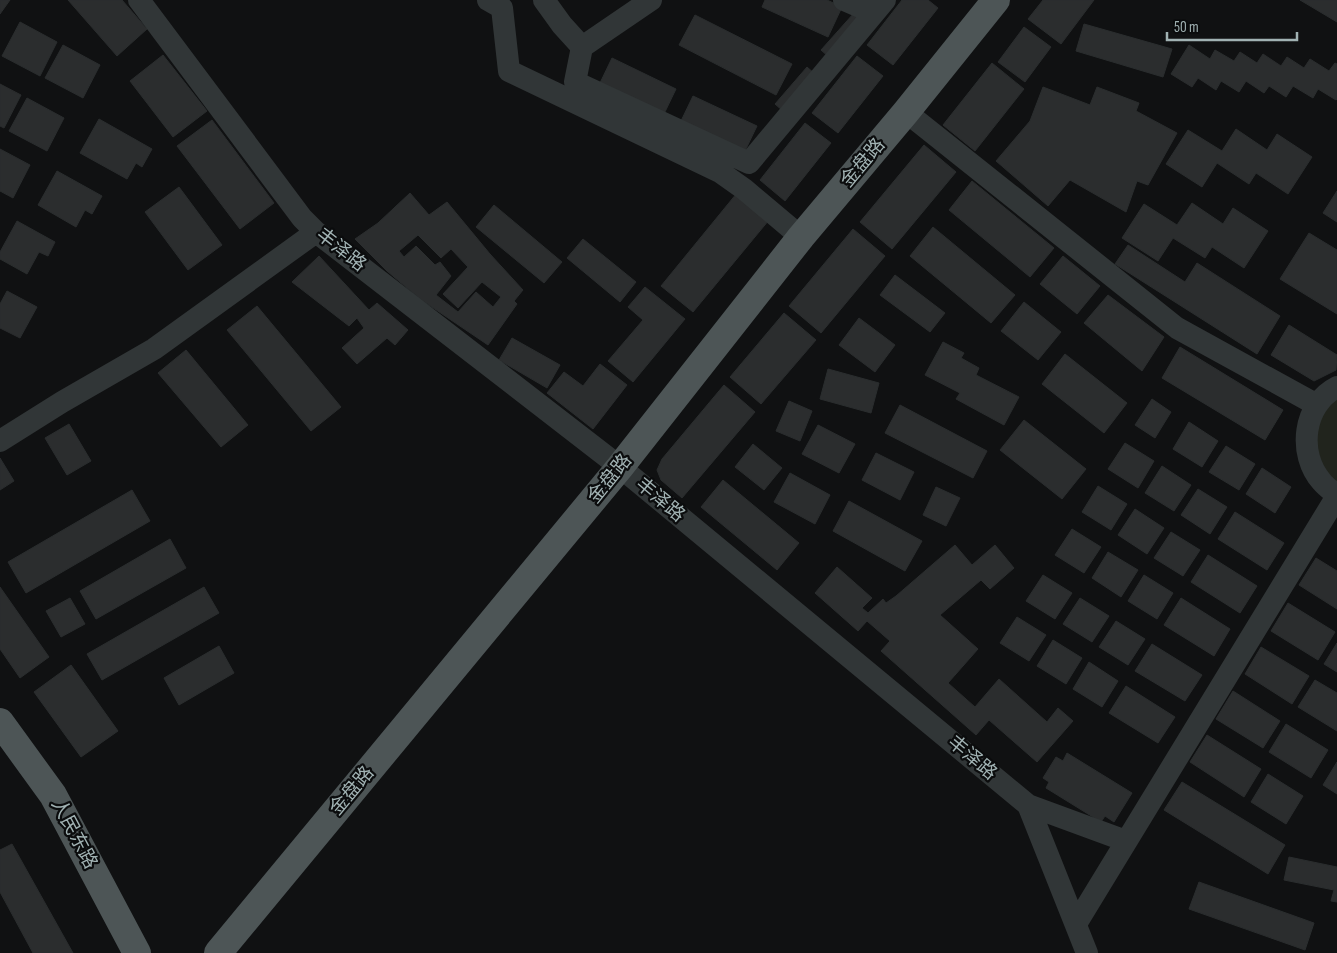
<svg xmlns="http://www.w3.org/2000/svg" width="1337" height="953" viewBox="0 0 1337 953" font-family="'Sofia Sans Condensed','Noto Sans SC',sans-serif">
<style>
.green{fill:#21241d}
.building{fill:#2b2d2e;stroke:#2a2d2e;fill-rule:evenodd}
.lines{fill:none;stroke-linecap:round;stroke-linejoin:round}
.minor{stroke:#313637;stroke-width:22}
.major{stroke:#4d5556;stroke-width:28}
.labels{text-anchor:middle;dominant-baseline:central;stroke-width:4.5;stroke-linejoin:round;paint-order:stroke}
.street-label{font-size:19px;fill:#a1b2b3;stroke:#0b0c0d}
</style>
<rect width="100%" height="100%" fill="#101112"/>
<path class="green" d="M1337,387V495L1322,482L1308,424Z"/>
<path class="building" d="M0,0H10L0,14Z
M68,0H122L147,29L117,56Z
M765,0H827L842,7L828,37L762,7Z
M902,0H928L938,8L893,65L867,45Z
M1043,0H1094L1061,44L1028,19Z
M1300,0H1337V22Z
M854,13L862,20L829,57L821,50Z
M695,15L792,64L776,95L679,45Z
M20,22L57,42L40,76L2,56Z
M1084,24L1172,49L1163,77L1076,51Z
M1024,27L1051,47L1025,82L998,62Z
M63,45L100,65L83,98L45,78Z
M1189,45L1210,59L1215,50L1234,61L1240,52L1257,63L1263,54L1281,66L1287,57L1304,68L1310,59L1329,71L1335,63L1337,64V99L1336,100L1318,89L1313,98L1293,86L1286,97L1269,86L1264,93L1246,81L1239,92L1221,81L1216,90L1198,78L1192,87L1171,74Z
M163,55L207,111L173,137L130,81Z
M857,56L883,76L838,133L812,113Z
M612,58L676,89L663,116L599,85Z
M992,63L1024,89L975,151L943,125Z
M807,67L815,74L783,111L775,104Z
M0,84L21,95L4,128L0,126Z
M1043,87L1090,105L1097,87L1139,103L1136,111L1177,133L1148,185L1137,181L1126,212L1070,180L1048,206L996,161L1030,121Z
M693,96L757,126L744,153L680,123Z
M27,98L64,118L47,151L9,131Z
M99,119L152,149L142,167L136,163L127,179L80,153Z
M212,120L274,203L240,229L177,146Z
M805,123L831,143L785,201L760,180Z
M1236,129L1267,150L1277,134L1312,157L1288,194L1256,173L1249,184L1217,163L1202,187L1166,164L1188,130L1222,151Z
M924,145L956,172L892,249L860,222Z
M0,149L30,165L13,198L0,191Z
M57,171L102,196L92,214L85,210L76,227L38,205Z
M972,181L1054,248L1030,277L949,210Z
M179,187L222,245L188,270L145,212Z
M1337,191V222L1323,213Z
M410,193L429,215L447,202L490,254L523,290L514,301L517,304L488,345L420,299L387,271L355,239L378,223ZM418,235L441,258L451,249L468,267L443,294L458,308L482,282L501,297L493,307L476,292L458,312L436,295L451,276L440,262L435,265L416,246L404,257L399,251Z
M737,193L769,220L693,312L661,286Z
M1192,203L1223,224L1233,208L1268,231L1244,268L1212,247L1205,258L1173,238L1158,261L1122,238L1144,204L1177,225Z
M494,205L562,262L544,283L476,227Z
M17,221L55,242L48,256L39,252L27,274L0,259V252Z
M933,227L1015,295L991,323L910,256Z
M853,229L885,256L821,333L789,306Z
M1309,233L1337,250V314L1280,279Z
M583,239L636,282L620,302L567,258Z
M1128,245L1185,282L1197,263L1280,316L1257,354L1115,264Z
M319,256L369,310L377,303L408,330L395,345L387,338L357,364L342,348L364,328L357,318L349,326L292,282Z
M1063,256L1100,286L1077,314L1040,284Z
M895,275L945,313L930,332L880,295Z
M645,287L685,319L633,382L608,361L643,320L628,307Z
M7,291L37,307L20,338L0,328V304Z
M1108,295L1164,337L1142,371L1084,323Z
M1024,302L1061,332L1038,360L1001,331Z
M257,306L341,407L311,431L227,330Z
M784,313L816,340L761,404L730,377Z
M859,318L895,345L875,372L839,345Z
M1289,325L1337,355L1336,370L1314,381L1271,355Z
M512,338L560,365L547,388L499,360Z
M943,342L964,353L961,358L979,368L976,375L1019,397L1004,425L956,399L960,393L925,375Z
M1180,347L1283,410L1265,440L1162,378Z
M186,350L248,425L221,447L158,373Z
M1065,354L1127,403L1104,433L1042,384Z
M600,364L627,385L593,429L547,393L564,372L583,386Z
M828,369L879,383L871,413L820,399Z
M724,385L755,412L682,498L661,480L657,470L662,459Z
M1152,399L1171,412L1155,438L1135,425Z
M789,401L812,411L800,441L776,431Z
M900,405L987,451L973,478L885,433Z
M1024,420L1086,469L1062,499L1000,450Z
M1189,422L1218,441L1202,467L1173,449Z
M69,424L91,461L67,475L45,438Z
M818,425L855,444L839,473L802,454Z
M1125,443L1154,461L1138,488L1108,469Z
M753,444L782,468L764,490L735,467Z
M1226,446L1255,464L1239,490L1209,472Z
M876,453L914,472L900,500L862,480Z
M0,458L14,481L0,490Z
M1162,466L1191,485L1174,511L1145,493Z
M1262,468L1291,487L1275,513L1246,494Z
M790,473L830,495L815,524L774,502Z
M723,480L799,543L777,570L701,507Z
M1098,486L1127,504L1111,530L1082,512Z
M936,487L960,498L946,526L923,515Z
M1198,489L1227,507L1210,534L1181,515Z
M132,490L150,521L26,593L8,562Z
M849,501L922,541L905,571L833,531Z
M1135,509L1164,528L1147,554L1118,535Z
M1235,512L1284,543L1267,570L1218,539Z
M1072,529L1101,547L1084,573L1055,555Z
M1171,532L1200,550L1183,576L1154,558Z
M170,539L186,568L96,619L80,591Z
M955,545L972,565L995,545L1014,568L990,589L981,580L940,615L978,649L948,683L975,707L999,679L1047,722L1058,708L1073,721L1037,762L989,720L976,735L881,651L890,641L867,621L858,631L815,593L837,567L872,598L862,608L868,613L883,599L886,603L896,596Z
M1108,552L1138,570L1121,597L1092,578Z
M1208,555L1257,586L1240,613L1191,582Z
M1316,558L1337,571V609L1299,585Z
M1043,575L1072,593L1055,619L1026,601Z
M1144,575L1173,593L1157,619L1128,601Z
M0,587L49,657L20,678L0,649Z
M204,587L219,613L102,680L87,654Z
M70,598L85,624L61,637L46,611Z
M1080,598L1109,616L1092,642L1063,624Z
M1181,598L1230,629L1214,656L1164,625Z
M1288,603L1335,632L1318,660L1271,631Z
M1017,617L1046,635L1029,661L1000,643Z
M1116,621L1145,639L1128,665L1099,647Z
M1053,640L1082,658L1066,684L1037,666Z
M1337,643V672L1324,664Z
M1152,644L1202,675L1185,701L1135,671Z
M219,646L234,673L179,705L164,678Z
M1261,647L1309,676L1292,704L1245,674Z
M1089,662L1118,681L1102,707L1073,689Z
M71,665L118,731L81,757L34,692Z
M1315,680L1337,693V731L1298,707Z
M1126,686L1175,717L1158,743L1109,713Z
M1233,691L1280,721L1263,748L1216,719Z
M1286,724L1328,750L1311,778L1269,752Z
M1207,735L1261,769L1244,797L1190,762Z
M1067,753L1132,793L1114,822L1105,816L1101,822L1046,788L1049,782L1043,778L1056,757L1063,761Z
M1337,762V794L1323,785Z
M1268,774L1303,796L1286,824L1251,802Z
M1182,782L1285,845L1268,874L1164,810Z
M12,844L73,953H33L0,892V850Z
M1289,857L1337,867V902L1331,901L1334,890L1284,880Z
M1199,882L1314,923L1305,950L1189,909Z"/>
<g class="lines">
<path class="minor" d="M139,0L302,218L316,232L620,467L1028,805L1087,953
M488,0L502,8L509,71L720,172L744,189L801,237
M544,0L562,25L582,47L651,0
M844,0L874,13
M582,47L575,82L749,163L885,0
M906,112L1177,328L1317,405
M1337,387C1303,404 1297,454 1322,482C1326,487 1332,491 1337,495
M0,441L62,402L154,349L316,232
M1028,805L1126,841
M1076,924L1337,496"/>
<path class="major" d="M0,722L53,795L137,953
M218,953L620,467L801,237L906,112L996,0"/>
</g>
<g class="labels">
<g class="street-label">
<text transform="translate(863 163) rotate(-50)">金盘路</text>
<text transform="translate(341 250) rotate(38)">丰泽路</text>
<text transform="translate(610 479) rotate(-51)">金盘路</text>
<text transform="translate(660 500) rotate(40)">丰泽路</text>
<text transform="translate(972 758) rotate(40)">丰泽路</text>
<text transform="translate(352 791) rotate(-50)">金盘路</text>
<text transform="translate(74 834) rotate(62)">人民东路</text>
</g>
</g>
<path d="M1167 32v8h130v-8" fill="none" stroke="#a1b2b3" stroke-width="2.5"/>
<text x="1174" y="32" font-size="15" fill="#a1b2b3" stroke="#0b0c0d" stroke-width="4" paint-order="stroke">50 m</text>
</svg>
